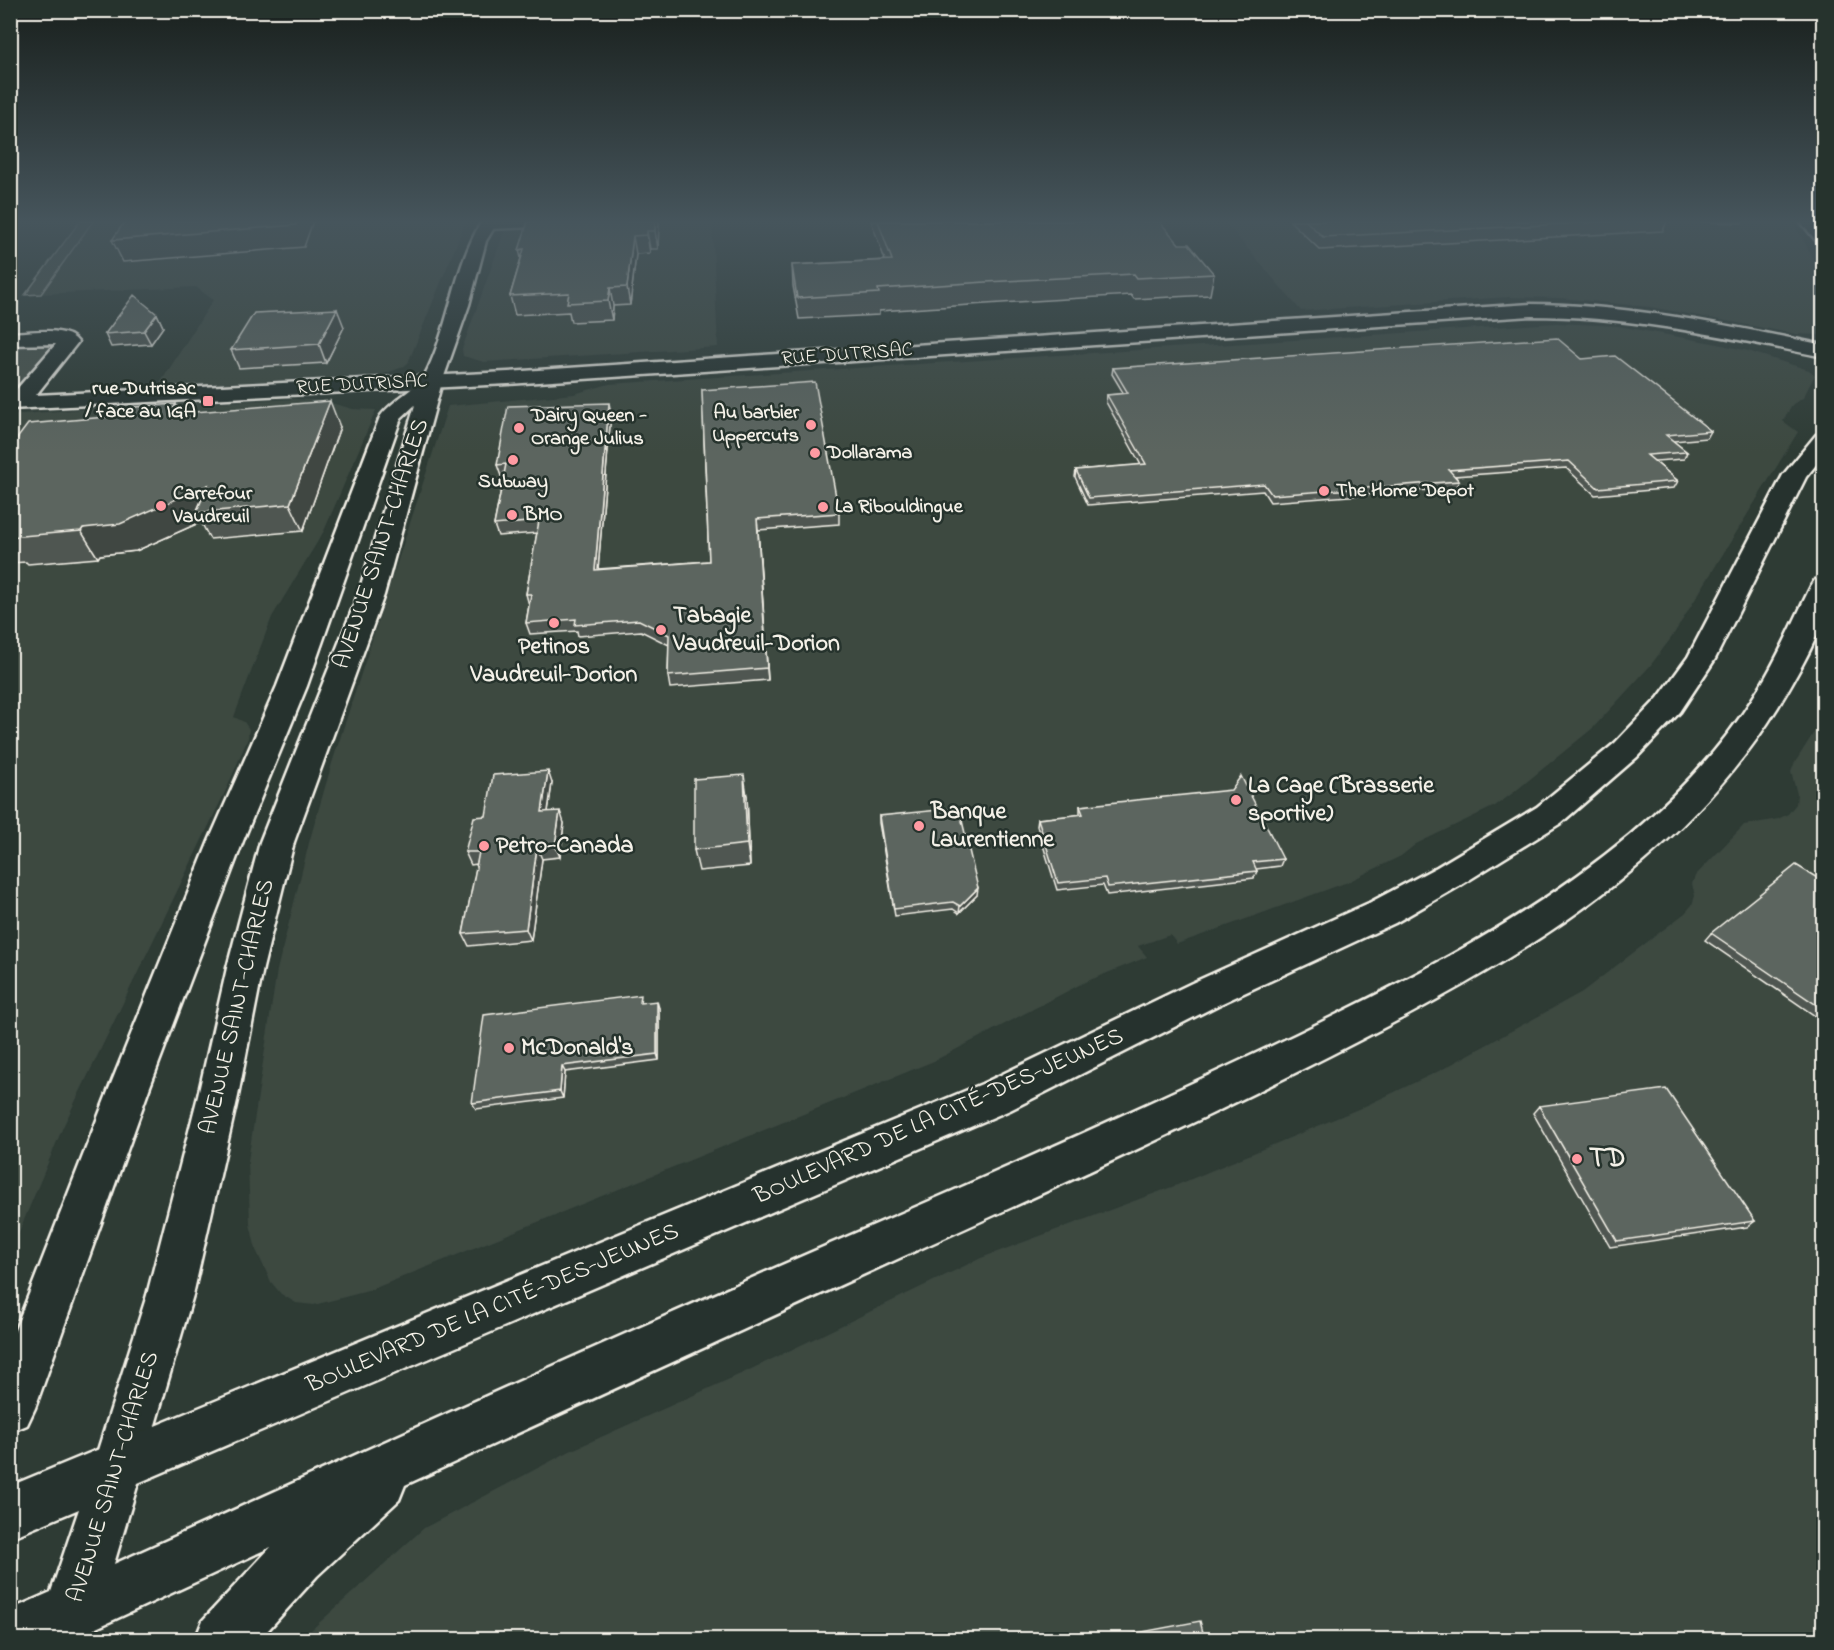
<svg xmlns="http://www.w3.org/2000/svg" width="1834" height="1650" viewBox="0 0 1834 1650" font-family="'Indie Flower',sans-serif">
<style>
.built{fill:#3c4841}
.green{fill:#48524c;stroke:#9ea29a;stroke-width:1.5}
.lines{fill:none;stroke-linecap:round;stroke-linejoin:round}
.minor-casing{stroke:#f4f1e8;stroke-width:5}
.tertiary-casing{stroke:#f4f1e8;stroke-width:5}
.secondary-casing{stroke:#f4f1e8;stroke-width:5}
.minor{fill:#26332d;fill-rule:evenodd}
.tertiary{fill:#26332d;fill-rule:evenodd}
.secondary{fill:#26332d;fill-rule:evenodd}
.wall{fill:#4f5751;stroke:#f4f1e8;stroke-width:1.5}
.shaded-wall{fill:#404742;stroke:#f4f1e8;stroke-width:1.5}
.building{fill:#5c655e;stroke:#f4f1e8;stroke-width:1.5}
.poi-dot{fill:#ff9aa2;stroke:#26332d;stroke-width:2}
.labels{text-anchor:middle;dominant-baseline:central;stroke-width:5;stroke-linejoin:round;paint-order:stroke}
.far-street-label{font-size:20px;fill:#f4f1e8;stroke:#26332d}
.far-poi-label{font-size:20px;font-weight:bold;fill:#f4f1e8;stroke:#26332d;text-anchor:start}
.street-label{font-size:24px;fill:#f4f1e8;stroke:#26332d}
.poi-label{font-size:24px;font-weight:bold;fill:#f4f1e8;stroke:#26332d;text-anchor:start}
.near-poi-label{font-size:28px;font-weight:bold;fill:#f4f1e8;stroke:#26332d;text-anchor:start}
</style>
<rect width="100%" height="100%" fill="#2e3b34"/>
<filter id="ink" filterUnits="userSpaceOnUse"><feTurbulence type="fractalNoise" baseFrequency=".0167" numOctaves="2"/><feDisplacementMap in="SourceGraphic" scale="12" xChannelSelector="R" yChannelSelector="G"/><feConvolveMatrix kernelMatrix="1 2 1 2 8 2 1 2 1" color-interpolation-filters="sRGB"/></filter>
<g filter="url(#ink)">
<path class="built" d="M93,221H466L408,363L403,367L376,377L157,388L213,300L196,287L41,294Z
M643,221H712L718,347L484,362L463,356L462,349L504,232L516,227Z
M1224,221H1790L1802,237L1823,279V335L1796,334L1650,307L1560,298L1509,297L1301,311Z
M1557,323L1618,326L1718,344L1748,351L1809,370L1815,375L1803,398L1793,404L1783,421L1798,432L1672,637L1650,666L1593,728L1513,793L1495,806L1416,844L1401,856L1348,882L1177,944L1170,935L1138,946L1147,957L1085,982L934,1061L368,1291L314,1305L296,1303L281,1294L271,1282L256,1250L250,1224L248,1161L277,970L310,839L332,763L448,406L574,394L609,384Z
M294,399L324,401L353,409L376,410L324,531L272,617L254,664L234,717L244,722L249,729L248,738L228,786L63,1127L11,1251V415L129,405Z
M1823,718V1639L308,1640L310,1631L424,1528L570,1451L745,1372L981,1258L1177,1185L1363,1107L1441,1070L1582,992L1685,913L1692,905L1695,896L1692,884L1695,876L1744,825L1778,819L1788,814L1796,804L1797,794L1791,772L1794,764Z"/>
<path class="green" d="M80,221H93L41,294L25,295Z
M10,344L54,346L17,391L11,394Z"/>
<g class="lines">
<defs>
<path id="minor" d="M482,221H562L554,226L488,229L482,227L480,224Z
M1531,304C1631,305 1726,325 1824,345V357C1726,337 1631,316 1531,316L508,384L10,409V397L56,344L10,345V333C28,333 66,325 78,342L36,395L508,372Z"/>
<path id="tertiary" d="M482,221H498L486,241L469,305L442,382L384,595L294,842L263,968L238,1096L193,1295L143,1466L136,1484L118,1491L100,1484L93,1466L147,1295L198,1096L227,968L260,842L358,595L415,405L401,418L307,686L243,841L149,1089L35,1408L27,1425L10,1432V1343L109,1089L209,841L277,686L380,417C391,401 418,387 424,377C450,328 453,268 482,221Z"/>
<path id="secondary" d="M1800,221H1817L1824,228V244L1818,243Z
M1824,433V455L1806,477L1715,659L1680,712L1637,757L1561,823L1461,885L1395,923L1218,1005L1010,1110L138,1483L114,1564C376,1446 638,1326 902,1213C1034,1156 1165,1097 1295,1035C1412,978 1529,919 1630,835C1678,794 1723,747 1756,693C1778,659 1793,622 1811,586L1815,580L1824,578C1824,589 1825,602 1824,613C1820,637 1791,685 1778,707C1669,883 1478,981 1299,1071C1169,1136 1037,1196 904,1256C738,1332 572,1408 405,1485L399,1500L317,1576L259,1640H195L203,1620L271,1547L94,1629L89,1640H10V1610L51,1592L79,1509L10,1538V1486L982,1084L1192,983L1369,903L1437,867L1537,807L1615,743L1658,698L1688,657L1783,475L1816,435Z"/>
</defs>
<use href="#minor" class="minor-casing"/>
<use href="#tertiary" class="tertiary-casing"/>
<use href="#secondary" class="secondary-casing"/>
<use href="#minor" class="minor"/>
<use href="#tertiary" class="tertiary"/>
<use href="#secondary" class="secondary"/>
</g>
<path class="wall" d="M659,221L658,249H650V253L636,254L630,305L613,306L612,320L571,322L569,312L515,315L510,296L521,258L519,250Z
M871,221H1159L1179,244L1214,274L1210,295L1134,299L1131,295L986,304L879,311V315L799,319L793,286L792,265L885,260Z
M1290,221H1743L1742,223L1667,221L1663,231L1320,250Z
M157,314L163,327L151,344L111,347L105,334Z
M344,327L326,363L239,368L231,350Z
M1582,359L1711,431L1707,438L1673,441L1687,452L1684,459L1654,461L1678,481L1674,488L1595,495L1566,468L1455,476L1459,481L1456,488L1270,502L1263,491L1088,505L1075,477L1076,470L1141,465L1106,402L1107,395L1124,394L1112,374L1113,368Z
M702,390L839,513V524L758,530L768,680L670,688L668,676L669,645L641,631L578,636L577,631L530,634L526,623L529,605L526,594L537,533L498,536L494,525L504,475L501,476L497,465L611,413L598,569L709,561Z
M180,413L340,427L303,531L210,539L201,522L136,551L100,555L98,558L28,564L26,562L10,563V448Z
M552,783L548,812L564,823L560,857L542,859L531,940L469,946L463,934L477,864L471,865L465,852L486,816Z
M747,796L750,866L699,871L694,850Z
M1080,806L1283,859L1280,866L1256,869L1257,871L1254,878L1107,895L1103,885L1057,890L1037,826L1038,819L1080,815Z
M879,816L977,895L959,913L953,909L895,916L879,823Z
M1824,882V1022L1705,940L1711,933Z
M643,1003L659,1008V1060L565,1072L563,1098L476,1109L472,1103Z
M1539,1106L1755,1221L1747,1227L1610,1247L1533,1113Z"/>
<path class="shaded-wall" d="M297,221H313L304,247L123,262L112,240Z
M655,221H659L658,249L655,231Z
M647,231L650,249V253L647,235Z
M633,236L636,254L630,305L627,287Z
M610,288L613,306L612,320L608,301Z
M337,309L344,327L326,363L319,344Z
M157,314L163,327L151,344L144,331Z
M330,401L340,427L303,531L290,504Z
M609,403L611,413L597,581L595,570Z
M176,404L189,429L170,414Z
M208,485L196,513L201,522L136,551L100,555L98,558L81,531L83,528Z
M757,519L758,530L768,680L767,668Z
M548,771L552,783L546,825L542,812Z
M744,775L747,796L750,866L747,844Z
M560,811L564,823L560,857L555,845Z
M537,847L542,859L531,940L526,929Z
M978,888L977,895L959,913L960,906Z
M657,1001L659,1008V1060L657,1054Z
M562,1066L565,1072L563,1098L560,1091Z"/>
<path class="building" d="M125,221H297L296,225L112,240Z
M528,221H655V231H647V235L633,236L627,287L610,288L608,301L567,303L569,293L510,296L524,249L519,250Z
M878,221H1159L1179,244H1189L1214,274L1137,278L1134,274L986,282L878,289L879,293L797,298L792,265L892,260Z
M1306,221H1617L1323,237Z
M134,295L157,314L144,331L105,334Z
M337,309L319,344L231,350L254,313Z
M1557,338L1582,359L1615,356L1711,431L1666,435L1687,452L1647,455L1678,481L1598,488L1569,461L1449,470L1459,481L1272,495L1264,484L1089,498L1076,470L1146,464L1107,395L1128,393L1113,368Z
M815,382L839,513L757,519L767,668L668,676L669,635L639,620L575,625L576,619L526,623L531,594H526L539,521L494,525L506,464L497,465L508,406L609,403L595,570L709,561L702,390Z
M330,401L290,504L196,513L208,485L120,524L83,528L81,531L10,537V448L28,424L128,415L134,407L176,404L170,414Z
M548,771L542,812L560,811L555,845L537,847L526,929L463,934L479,852H465L474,817L486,816L493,775Z
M744,775L747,844L694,850V779Z
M1241,776L1283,859L1253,862L1257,871L1108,887L1105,878L1058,883L1038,819L1083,814L1080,806L1231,790Z
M959,808L978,888L960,906L953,902L894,909L879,816Z
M1796,865L1824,882V1010L1711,933Z
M641,995L640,1003L657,1001V1054L562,1066L560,1091L472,1103L484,1015Z
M1666,1089L1755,1221L1617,1241L1539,1106Z
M1200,1621L1205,1640H1100Z"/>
</g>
<linearGradient id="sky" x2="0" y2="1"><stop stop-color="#19201d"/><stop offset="0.49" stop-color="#46555c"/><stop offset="1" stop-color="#46555c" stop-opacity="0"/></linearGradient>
<rect width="1834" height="452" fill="url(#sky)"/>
<g class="poi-dot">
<rect x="202" y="395" width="12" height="12" rx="3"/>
<circle cx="811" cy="425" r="6"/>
<circle cx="519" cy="428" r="6"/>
<circle cx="815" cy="453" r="6"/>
<circle cx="513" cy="460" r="6"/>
<circle cx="1324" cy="491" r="6"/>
<circle cx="161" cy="506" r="6"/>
<circle cx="823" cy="507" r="6"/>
<circle cx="512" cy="515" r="6"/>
<circle cx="554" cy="623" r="6"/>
<circle cx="661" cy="630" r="6"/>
<circle cx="1236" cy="800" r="6"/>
<circle cx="919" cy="826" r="6"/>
<circle cx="484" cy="846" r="6"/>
<circle cx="509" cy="1048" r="6"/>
<circle cx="1577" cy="1159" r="6"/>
</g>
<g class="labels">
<g class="far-street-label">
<text transform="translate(847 355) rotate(-4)">RUE DUTRISAC</text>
<text transform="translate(362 385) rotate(-3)">RUE DUTRISAC</text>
</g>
<g class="far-poi-label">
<text x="196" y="389" text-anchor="end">rue Dutrisac<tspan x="196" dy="23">/ face au IGA</tspan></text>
<text x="799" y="413" text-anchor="end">Au barbier<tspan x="799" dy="23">Uppercuts</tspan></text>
<text x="531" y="416">Dairy Queen -<tspan x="531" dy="23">Orange Julius</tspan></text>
<text x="827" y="453">Dollarama</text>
<text x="513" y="482" text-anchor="middle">Subway</text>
<text x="1336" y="491">The Home Depot</text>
<text x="173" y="494">Carrefour<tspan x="173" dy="23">Vaudreuil</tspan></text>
<text x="835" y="507">La Ribouldingue</text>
<text x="524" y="515">BMO</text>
</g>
<g class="street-label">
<text transform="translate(382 544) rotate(-72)">AVENUE SAINT-CHARLES</text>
<text transform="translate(238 1007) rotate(-77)">AVENUE SAINT-CHARLES</text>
<text transform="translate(939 1117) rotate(-24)">BOULEVARD DE LA CITÉ-DES-JEUNES</text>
<text transform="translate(493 1309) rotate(-23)">BOULEVARD DE LA CITÉ-DES-JEUNES</text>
<text transform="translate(114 1477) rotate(-73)">AVENUE SAINT-CHARLES</text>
</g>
<g class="poi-label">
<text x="673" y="616">Tabagie<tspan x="673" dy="28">Vaudreuil-Dorion</tspan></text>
<text x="554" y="647" text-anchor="middle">Petinos<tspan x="554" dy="28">Vaudreuil-Dorion</tspan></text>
<text x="1248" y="786">La Cage (Brasserie<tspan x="1248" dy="28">sportive)</tspan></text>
<text x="931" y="812">Banque<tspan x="931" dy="28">Laurentienne</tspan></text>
<text x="496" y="846">Petro-Canada</text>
<text x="521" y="1048">McDonald's</text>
</g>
<g class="near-poi-label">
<text x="1589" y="1159">TD</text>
</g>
</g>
<rect width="1834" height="1650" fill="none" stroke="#26332d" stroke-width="36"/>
<rect x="18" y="18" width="1798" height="1614" fill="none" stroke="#f4f1e8" stroke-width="2" filter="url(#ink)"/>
</svg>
